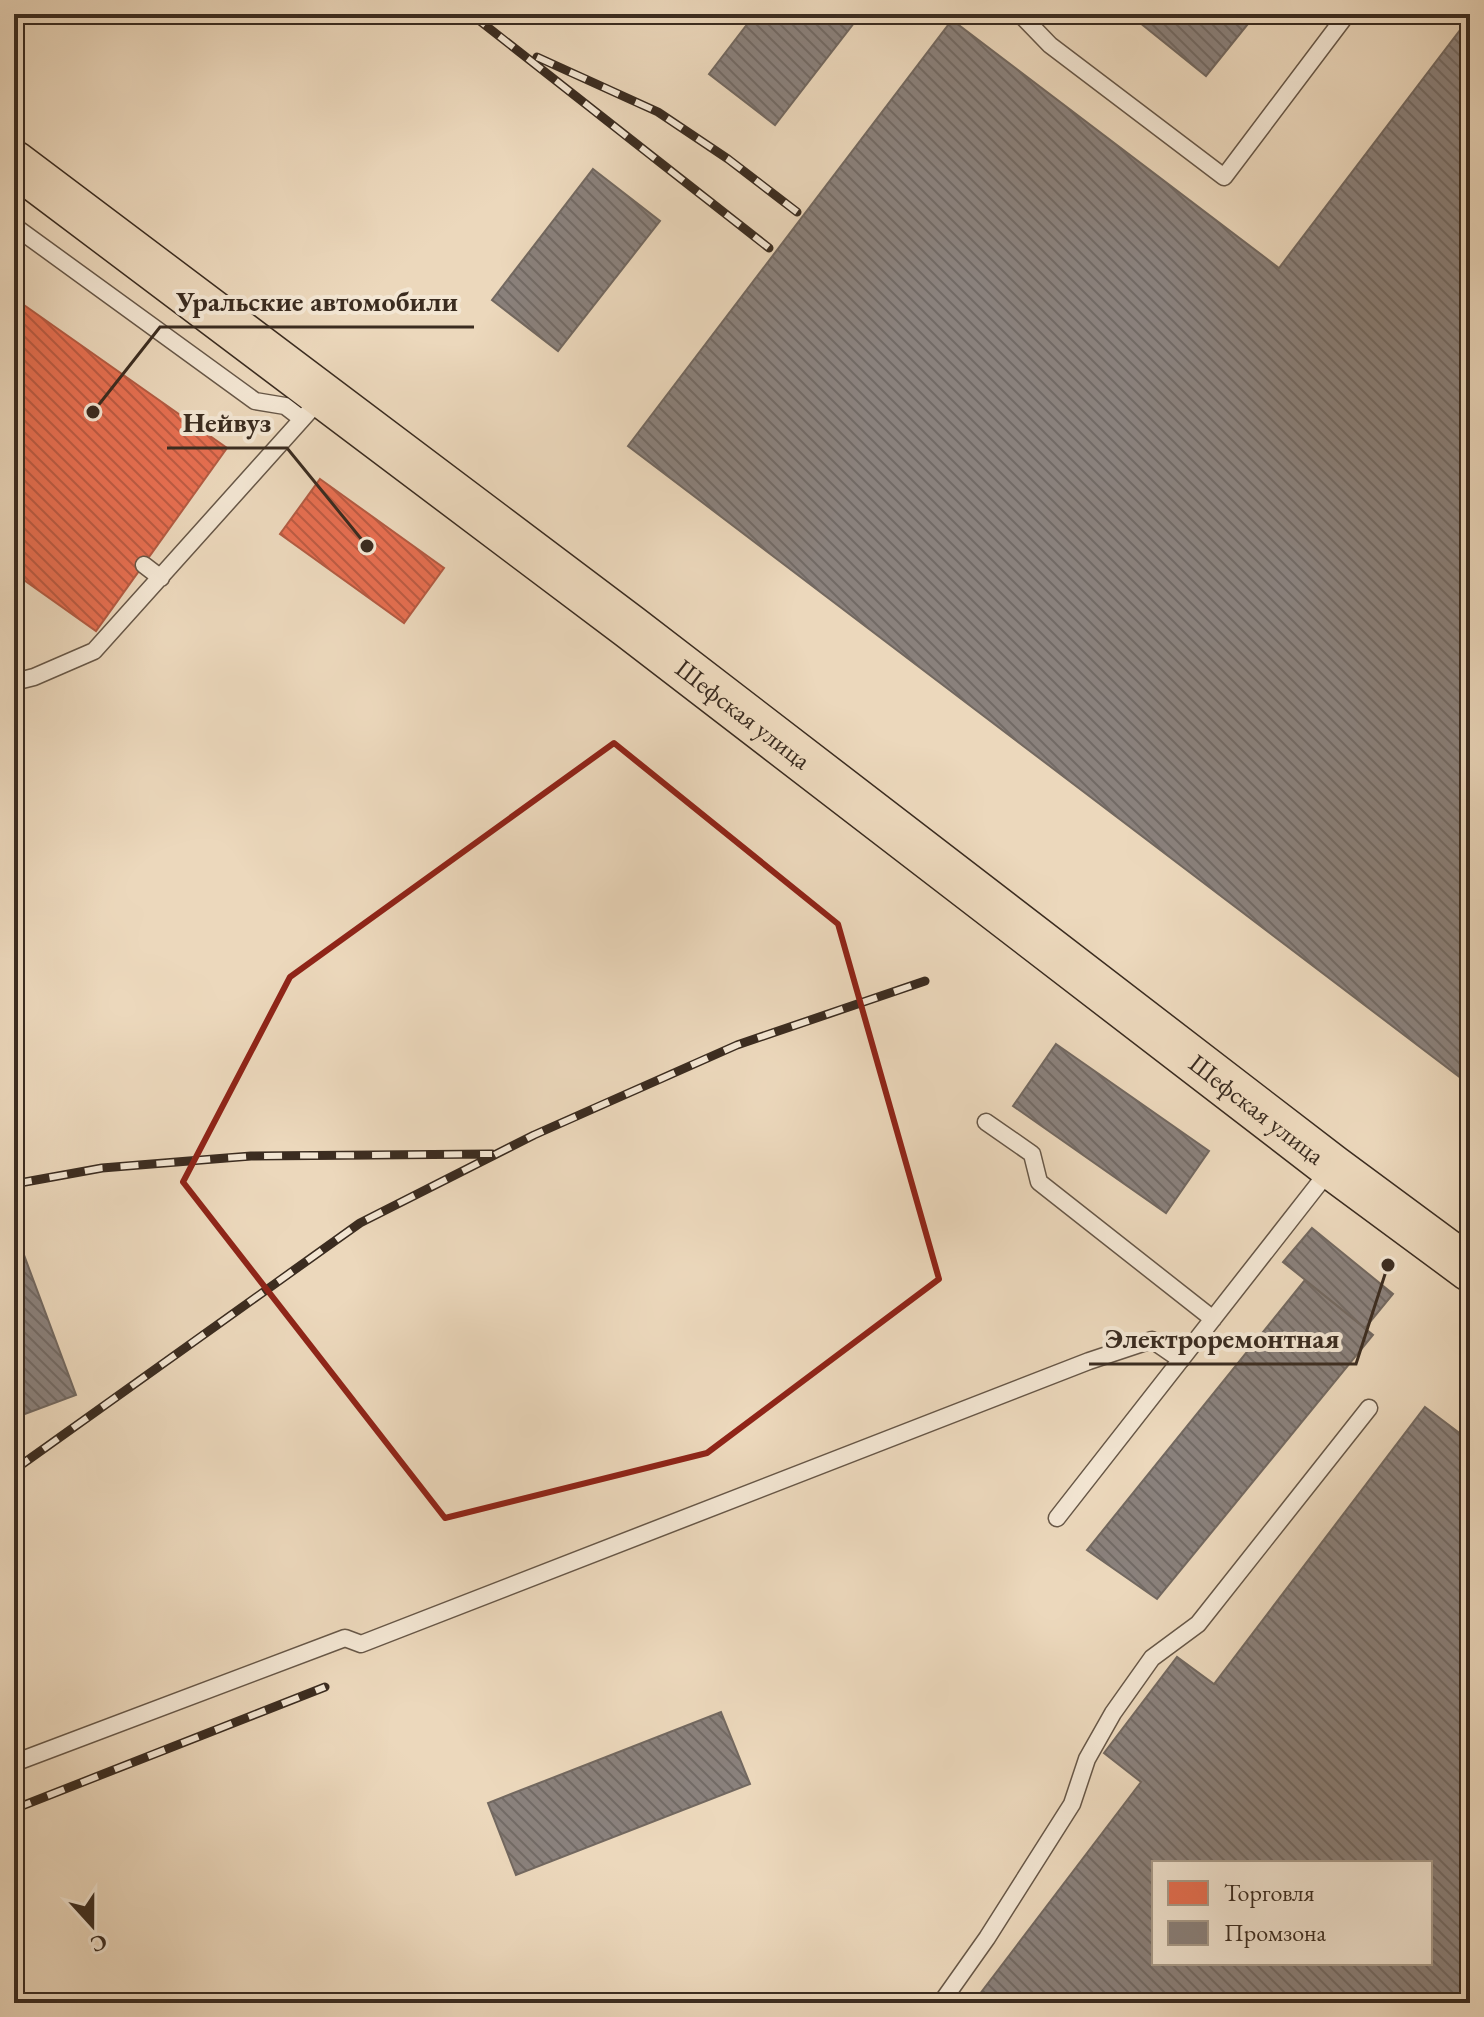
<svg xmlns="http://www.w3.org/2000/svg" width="1484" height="2017" viewBox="0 0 1484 2017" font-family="'EB Garamond',serif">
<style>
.shops{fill:url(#shops-back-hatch);stroke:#b35b42;stroke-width:2}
.industry{fill:url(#industry-back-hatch);stroke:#726860;stroke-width:2;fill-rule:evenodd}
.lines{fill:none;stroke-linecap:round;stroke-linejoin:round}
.lane-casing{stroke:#675747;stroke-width:19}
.primary-casing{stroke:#3b2c20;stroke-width:47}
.lane{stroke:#f3e6d3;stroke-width:16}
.primary{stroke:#ecd8bc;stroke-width:44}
.rail-casing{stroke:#3b2c20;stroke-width:9}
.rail{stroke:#f3e6d3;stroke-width:6;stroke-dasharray:18;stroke-linecap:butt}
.marked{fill:none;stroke:#8f2418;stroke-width:6;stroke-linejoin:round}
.labels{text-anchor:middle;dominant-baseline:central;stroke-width:8;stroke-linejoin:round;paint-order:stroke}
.street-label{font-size:26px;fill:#3b2c20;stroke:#f3e6d3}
.leader{fill:none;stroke:#3b2c20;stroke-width:3}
.callout-dot{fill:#3b2c20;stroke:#f3e6d3;stroke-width:3}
.callout-label{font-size:28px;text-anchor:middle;font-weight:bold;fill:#3b2c20;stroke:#f3e6d3;stroke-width:8;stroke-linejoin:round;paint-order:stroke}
</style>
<defs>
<pattern id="shops-back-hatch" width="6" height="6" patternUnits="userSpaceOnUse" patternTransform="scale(2)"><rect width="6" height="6" fill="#e76f51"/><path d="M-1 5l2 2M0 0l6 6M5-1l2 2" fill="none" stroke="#bc5b43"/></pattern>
<pattern id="industry-back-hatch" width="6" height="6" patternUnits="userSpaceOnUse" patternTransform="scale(2)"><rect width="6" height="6" fill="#8a817c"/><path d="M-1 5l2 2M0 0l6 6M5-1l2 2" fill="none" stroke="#726a65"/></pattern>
</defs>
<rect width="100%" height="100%" fill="#ecd8bc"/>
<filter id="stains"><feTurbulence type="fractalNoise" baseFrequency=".0025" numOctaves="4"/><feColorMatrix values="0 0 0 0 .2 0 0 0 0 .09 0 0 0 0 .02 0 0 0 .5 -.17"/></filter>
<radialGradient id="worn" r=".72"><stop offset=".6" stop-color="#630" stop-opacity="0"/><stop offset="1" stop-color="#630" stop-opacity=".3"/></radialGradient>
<path class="shops" d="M14,298L227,448L96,631L14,573Z
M320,479L444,568L404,623L280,534Z"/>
<path class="industry" d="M755,14H861L775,125L709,74Z
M1129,14H1256L1206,76Z
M1470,17V1085L628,446L952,20L1279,268Z
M593,169L660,221L558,351L492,300Z
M1056,1044L1209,1151L1166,1213L1013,1106Z
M14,1228L76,1395L14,1418Z
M1312,1228L1393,1294L1365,1328L1283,1262Z
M1305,1280L1373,1335L1157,1599L1087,1550Z
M1425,1407L1470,1441V2003H973L1141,1782L1104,1753L1177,1657L1214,1684ZM1154,1863H1430V1963H1154Z
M721,1712L750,1784L516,1875L488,1803Z"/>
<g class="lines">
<defs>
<path id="lane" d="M1020,14L1050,45L1224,177L1347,14
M14,226L255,401L285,406L302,419
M144,565L161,578
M14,682L34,677L94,651L322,397
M986,1122L1032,1154L1039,1182L1213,1319
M1057,1518L1331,1168
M14,1763L345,1638L361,1644L1089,1361L1152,1340L1181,1360
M941,2003L987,1938L1072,1804L1087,1759L1113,1713L1152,1658L1198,1624L1369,1408"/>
<g id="primary">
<path id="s1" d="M14,163L630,627L1332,1167L1470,1269"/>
</g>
</defs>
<use href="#lane" class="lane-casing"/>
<use href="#primary" class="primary-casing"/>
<use href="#lane" class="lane"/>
<use href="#primary" class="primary"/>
<defs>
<path id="rail" d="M471,14L769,248
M537,57L658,112L728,159L797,212
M14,1184L102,1168L251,1156L492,1154
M14,1470L360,1223L534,1135L737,1045L925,981
M14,1809L325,1687"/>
</defs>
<use href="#rail" class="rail-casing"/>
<use href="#rail" class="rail"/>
</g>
<path class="marked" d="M614,743L838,924L939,1279L707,1453L445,1518L183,1182L290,977Z"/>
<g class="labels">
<g class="street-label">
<text stroke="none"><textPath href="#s1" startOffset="914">Шефская улица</textPath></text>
<text stroke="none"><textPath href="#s1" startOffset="1562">Шефская улица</textPath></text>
</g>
</g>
<path class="leader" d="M93 412L160 327H474M367 546L287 448H167M1388 1265L1356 1364H1089"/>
<g class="callout-dot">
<circle cx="93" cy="412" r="8"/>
<circle cx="367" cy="546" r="8"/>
<circle cx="1388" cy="1265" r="8"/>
</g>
<g class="callout-label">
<text x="317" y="311">Уральские автомобили</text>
<text x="227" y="432">Нейвуз</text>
<text x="1222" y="1348">Электроремонтная</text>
</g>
<rect width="1484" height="2017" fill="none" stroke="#ecd8bc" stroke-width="48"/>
<rect x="16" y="16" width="1452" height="1985" fill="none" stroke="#3b2c20" stroke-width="4"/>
<rect x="24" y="24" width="1436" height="1969" fill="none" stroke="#3b2c20" stroke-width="2"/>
<rect x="1152" y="1861" width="280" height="104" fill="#f3e6d3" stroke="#a99c8b" stroke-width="2"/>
<rect x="1168" y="1881" width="40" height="24" fill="#e76f51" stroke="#a99c8b" stroke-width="2"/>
<text x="1224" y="1901" font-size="24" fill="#3b2c20">Торговля</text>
<rect x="1168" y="1921" width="40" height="24" fill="#8a817c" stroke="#a99c8b" stroke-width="2"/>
<text x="1224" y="1941" font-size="24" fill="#3b2c20">Промзона</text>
<g transform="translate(92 1925) rotate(159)" stroke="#f3e6d3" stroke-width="6" paint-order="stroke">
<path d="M0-6L14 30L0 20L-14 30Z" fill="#3b2c20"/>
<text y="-12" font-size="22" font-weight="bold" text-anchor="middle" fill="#3b2c20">С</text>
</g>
<rect width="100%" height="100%" filter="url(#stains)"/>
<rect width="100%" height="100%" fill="url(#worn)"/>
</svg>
